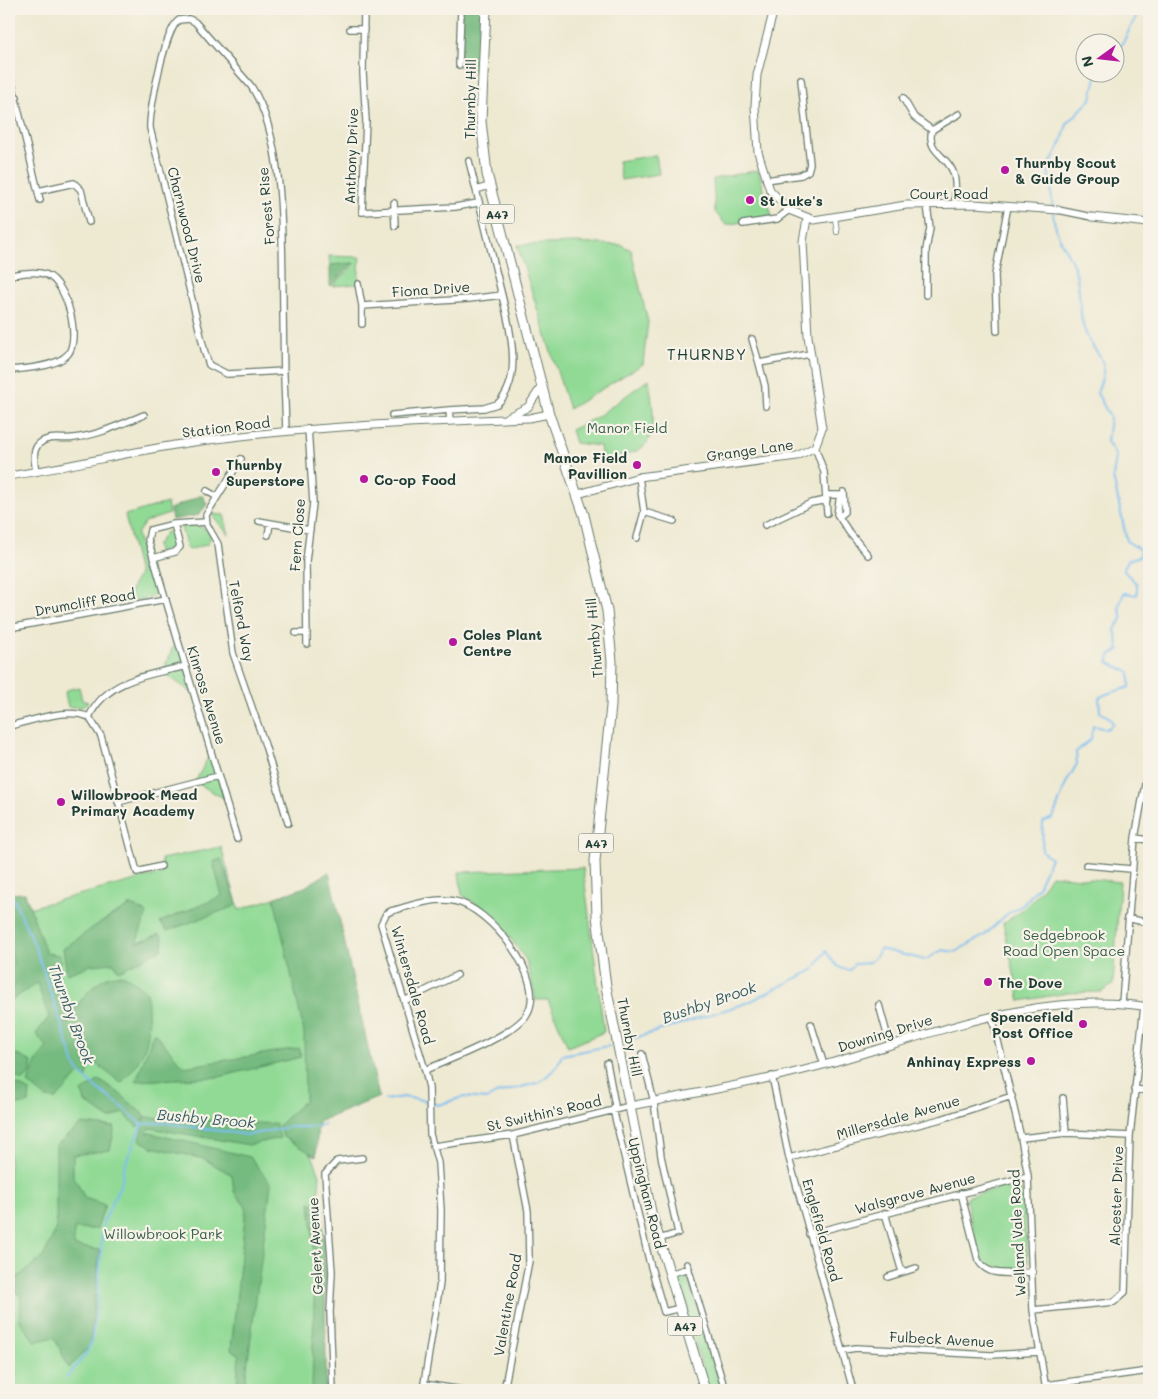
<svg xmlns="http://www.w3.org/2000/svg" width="1158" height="1399" viewBox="0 0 1158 1399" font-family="Mali,sans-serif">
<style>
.green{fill:#91da95;stroke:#588c64}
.forest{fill:#74ba7e;stroke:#4a7c59}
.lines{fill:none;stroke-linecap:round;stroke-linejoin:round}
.stream{stroke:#7cbef1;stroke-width:2}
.pedestrian-casing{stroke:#67796b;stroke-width:6}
.minor-casing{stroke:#67796b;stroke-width:8}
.tertiary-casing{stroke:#67796b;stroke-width:9}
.trunk-casing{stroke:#67796b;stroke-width:11}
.pedestrian{stroke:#fff;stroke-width:4.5}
.minor{stroke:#fff;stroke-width:5.5}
.tertiary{stroke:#fff;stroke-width:7}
.trunk{stroke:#fff;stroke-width:9}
.poi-dot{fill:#b5179e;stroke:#f7f3e8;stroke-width:2}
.labels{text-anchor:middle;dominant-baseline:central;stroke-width:4.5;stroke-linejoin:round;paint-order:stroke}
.shield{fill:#f7f3e8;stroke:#60746a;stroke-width:1}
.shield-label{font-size:12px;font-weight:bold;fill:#1f3d34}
.street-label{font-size:14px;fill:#1f3d34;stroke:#f7f3e8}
.poi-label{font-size:14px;font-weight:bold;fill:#1f3d34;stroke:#f7f3e8;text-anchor:start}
.park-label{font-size:14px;fill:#365c47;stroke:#f7f3e8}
.water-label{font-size:15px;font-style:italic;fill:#365d63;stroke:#f7f3e8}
.quarter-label{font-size:16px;letter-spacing:1px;fill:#1f3d34;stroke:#f7f3e8}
</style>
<rect width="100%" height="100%" fill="#f7f3e8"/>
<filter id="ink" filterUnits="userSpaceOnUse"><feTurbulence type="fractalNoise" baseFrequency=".02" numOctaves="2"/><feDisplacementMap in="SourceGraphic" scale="10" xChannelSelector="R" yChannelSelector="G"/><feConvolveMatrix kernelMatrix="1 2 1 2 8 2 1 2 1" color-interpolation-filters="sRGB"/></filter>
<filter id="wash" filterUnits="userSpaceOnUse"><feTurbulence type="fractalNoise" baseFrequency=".0096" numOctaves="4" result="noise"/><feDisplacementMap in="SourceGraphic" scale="20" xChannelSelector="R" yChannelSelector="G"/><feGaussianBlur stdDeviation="1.12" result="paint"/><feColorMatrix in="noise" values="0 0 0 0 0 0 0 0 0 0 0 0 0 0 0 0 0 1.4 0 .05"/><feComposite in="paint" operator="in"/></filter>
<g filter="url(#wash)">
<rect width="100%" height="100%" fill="#eee9d1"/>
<path class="green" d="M656,155L659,174L621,180L618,161Z
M758,170L772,216L726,225L715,212L713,179Z
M575,243L622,245L631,250L648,322L643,364L569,409L517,245Z
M329,256L360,257L358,284L332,286L355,264L330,265Z
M649,379C651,400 661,436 640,449C630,455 613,457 602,460L600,446L575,443L571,430L597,417Z
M167,503L169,514L145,522L137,534L143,558L147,557L155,586L159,588C154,601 137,599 125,601L139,574L125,515Z
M211,514L224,515L229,535Z
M192,524C200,526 206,528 211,535L208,544L189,550L187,549L181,527Z
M166,532H173L176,544L171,549L159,553L156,546Z
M177,638L194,694L162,672Z
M79,687L82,700L88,702L82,707H68L65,693L67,690Z
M211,752L225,799L195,782Z
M221,847L239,910L286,894L319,1040L305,1147L312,1155L320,1175L317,1215L325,1267L326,1387L324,1390H9V913L163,873L161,859Z
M583,868L604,1032L568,1047L548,1000H536L526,960L494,915L462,895L459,872Z
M1051,875L1120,882L1113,985L1101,992L1068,993L1020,1001L1003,923C1025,910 1037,897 1051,875Z
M1013,1185L1021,1190L1023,1196L1028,1263L1021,1269C1006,1271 989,1273 980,1259L966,1200L969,1196Z
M685,1273L687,1275L722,1390H709L675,1278Z"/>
<path class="forest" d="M461,9H481L478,72L459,67Z
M354,263L330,286V265Z
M202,495L207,504L199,515L172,520L170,509Z
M221,859L238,905L167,931L160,922L222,896L213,862Z
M329,872L379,1097L318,1122L316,1156L283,1137L279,1125L305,1100L304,1032L274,898L305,887Z
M25,893L46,953L60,955L61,961L52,972L54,971L70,1015C82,1000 100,969 125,976C132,978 141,988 147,992C150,1035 152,1050 121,1083L85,1055L89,1068L86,1080L80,1073L56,1099L46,1098L28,1083L36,1062L47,1047L36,1034L49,1017L37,983L12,1000L9,995L15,983L10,975L13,963L9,946V894Z
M131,905L147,913L136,943L160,934L163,939L162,949L119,971L114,963L91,965L67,974L63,949L98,924Z
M154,1032L184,1067L299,1048L301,1057L219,1077L136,1081Z
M9,1051L32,1062L30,1074L22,1081L9,1072Z
M99,1080L118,1092L146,1117L276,1124L280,1138L249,1145L150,1128L146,1132L250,1157L271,1184L245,1383L237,1384L239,1355L231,1350L246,1207L234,1192L232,1175L204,1159L152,1147L139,1140L145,1118L137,1127L123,1113L110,1119L85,1102L82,1092Z
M9,1081L30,1091L29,1103L16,1105L9,1109Z
M82,1124L115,1127L110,1150L73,1155V1175L85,1198L105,1205L97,1229H74V1246L100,1250L90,1346L69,1368L54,1337L35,1342L20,1321L21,1295L9,1289V1284L43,1257L56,1230V1145Z
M310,1202L322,1207L325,1267L326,1385L323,1390H312L315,1261Z"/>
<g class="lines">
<path class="stream" d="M1116,56L1140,9H1147
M1053,208L1048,168L1062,141L1067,124L1091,99L1097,72
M9,889L35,946L76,1068C94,1092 123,1102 141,1125
M629,1040L747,1003L813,970L826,951C833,961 837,970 850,970L854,964C868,964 875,962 880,949L925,960L942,950L955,952L985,935L1007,914L1023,905L1038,887L1051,858L1042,851L1043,822L1053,818L1067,781L1077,764L1076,752L1091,739L1093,726L1107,729L1113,724L1110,718L1100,712L1099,698C1104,693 1122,690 1130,687V673L1108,662L1111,654L1119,650L1115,629L1122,619L1119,606L1124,593L1137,595V584L1123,570L1128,560L1140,556L1141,551L1127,541L1113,477L1116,456L1107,442L1110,417L1097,393C1112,355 1098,362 1086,334C1078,316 1081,292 1076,273C1069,250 1055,239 1053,213
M385,1100L403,1097L427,1101
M432,1103L438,1105L463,1097L487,1099L496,1094L540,1082L556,1068L562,1055L609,1046
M67,1377L86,1354L91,1343L97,1307L103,1223L122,1181L123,1170L141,1125L158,1122L248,1135L289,1127H315L325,1124"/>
</g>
</g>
<g filter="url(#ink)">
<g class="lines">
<defs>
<path id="pedestrian" d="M835,218L837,232"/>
<path id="minor" d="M364,9L363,73L366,121L362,212L455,207L478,203
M84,10V9
M350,29H364
M459,65L461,9
M9,71L40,200
M903,98L914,117L932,130C926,152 947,155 953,172C957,182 955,194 955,204
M9,99L17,97
M932,130L959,114
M766,180L801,175L808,171L810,164L801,80
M476,190L489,186
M38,191L74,183L81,190L89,222
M394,203L395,226
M1058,210L1092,217
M743,224L777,219L789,210
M9,275C21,274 35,270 47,275C67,283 81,338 68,354C57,367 24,369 9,370
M358,284L362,306L469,299L502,295
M926,295V250L930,228L927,205
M362,324V306
M997,331L995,275L1008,206
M752,339L759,363
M284,371L227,374L209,365L205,353L150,128C149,110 165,29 179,20L189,19L195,22L251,86C286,139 282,246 283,309C283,349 284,390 286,430
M766,406L765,386L759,363L810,354
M449,410L484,408L497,404C521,383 512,338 506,312L469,161
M392,415L449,410L450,421
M815,447L824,472L827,513
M241,459L206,515L207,525L218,544L233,653L265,745L288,823
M36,472C35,463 31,450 40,443C50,435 63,440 74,438C99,435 121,424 144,415
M639,477L644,512L674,521
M207,491L217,497
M826,495H840L837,514L849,532L868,555
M839,517L845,512L844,492
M259,521L310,530
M174,524L206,522
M765,525L811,503L827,500
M268,535L270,524
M637,538L644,512
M153,558L175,552L180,547L174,524L150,530L148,540L237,839
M9,628L166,599
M296,633H307
M307,644L306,561L313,503L308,428
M89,717L101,736L137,872L161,866
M9,726C33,721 65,707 89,717C107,679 149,675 186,666
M118,802L218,776
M1135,838L1149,840
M1086,865L1131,869
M1127,918L1149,923
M404,1001L457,975
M1122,1003L1135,838L1149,763
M879,1005L890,1045
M992,1016L1021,1138L1028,1176L1033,1310L1046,1390
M811,1024L824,1065
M642,1054L654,1102L661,1156L678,1233L659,1239
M607,1063L615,1105L613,1109L649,1260L664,1312L680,1308
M772,1076L789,1158L853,1390
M1134,1089L1149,1091
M1063,1098L1066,1133
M1021,1138L1066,1133L1130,1136
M434,1146L513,1135L630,1106
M789,1158L941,1119L1012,1096
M961,1193L978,1260C988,1279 1013,1272 1033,1272
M885,1213L902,1272
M809,1234L1028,1176
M687,1264L725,1390
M669,1274L689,1268
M888,1277L916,1268
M1033,1310L1114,1302L1125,1292L1130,1136L1144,1006
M844,1350L856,1348L991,1355L1038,1352
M424,1384L463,1390
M1045,1385L1149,1371
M333,1390L330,1312L332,1272L325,1174L337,1161L362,1158
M423,1390L440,1283L441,1210L438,1163L430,1134L429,1088L425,1070L381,924L386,914L391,911C411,906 433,897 454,901C489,907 548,979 527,1014C515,1035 448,1060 425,1070
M504,1390L529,1261L528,1211L513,1135"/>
<path id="tertiary" d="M774,9L757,75L755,106L758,152L770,190L789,210L814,220L906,205L974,204L1058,210
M1092,217L1149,223
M506,418L528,407L542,386
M9,476C76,466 142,448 209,440C316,426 422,422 529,418L549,414
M578,494L639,477L797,456L815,447L822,428L808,336L803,241L807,219
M630,1106C695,1093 762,1082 827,1064C932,1035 1038,989 1149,1007"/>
<path id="trunk" d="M486,9L481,121L487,174L549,414L584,515L607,611L612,661L611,706L595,861L597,916L606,986L651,1212L705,1390"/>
</defs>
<use href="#pedestrian" class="pedestrian-casing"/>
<use href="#minor" class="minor-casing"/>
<use href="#tertiary" class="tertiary-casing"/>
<use href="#trunk" class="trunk-casing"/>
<use href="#pedestrian" class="pedestrian"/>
<use href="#minor" class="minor"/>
<use href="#tertiary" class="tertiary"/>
<use href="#trunk" class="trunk"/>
</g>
</g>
<g class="poi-dot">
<circle cx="1005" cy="170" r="5"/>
<circle cx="750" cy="200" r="5"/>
<circle cx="637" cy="465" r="5"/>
<circle cx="216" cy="472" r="5"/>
<circle cx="364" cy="479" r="5"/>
<circle cx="453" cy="642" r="5"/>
<circle cx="61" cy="802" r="5"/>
<circle cx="988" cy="982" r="5"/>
<circle cx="1083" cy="1024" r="5"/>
<circle cx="1031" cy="1061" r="5"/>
</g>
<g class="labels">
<g class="shield">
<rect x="479.5" y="204.5" width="35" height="19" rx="4"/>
<rect x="578.5" y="833.5" width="35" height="19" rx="4"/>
<rect x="667.5" y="1316.5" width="35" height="19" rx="4"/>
</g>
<g class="shield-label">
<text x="497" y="214">A47</text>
<text x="596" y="843">A47</text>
<text x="685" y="1326">A47</text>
</g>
<g class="street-label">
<text transform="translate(470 99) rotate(-89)">Thurnby Hill</text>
<text transform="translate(351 156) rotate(-88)">Anthony Drive</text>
<text x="949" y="193">Court Road</text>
<text transform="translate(266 206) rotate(-95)">Forest Rise</text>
<text transform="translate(187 225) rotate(76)">Charnwood Drive</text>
<text transform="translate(431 289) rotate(-4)">Fiona Drive</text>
<text transform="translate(226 427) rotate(-7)">Station Road</text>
<text transform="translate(750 450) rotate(-8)">Grange Lane</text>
<text transform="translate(297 535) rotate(-86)">Fern Close</text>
<text transform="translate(85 602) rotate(-10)">Drumcliff Road</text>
<text transform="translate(242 621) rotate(79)">Telford Way</text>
<text transform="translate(594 638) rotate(-95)">Thurnby Hill</text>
<text transform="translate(207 695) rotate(73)">Kinross Avenue</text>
<text transform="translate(413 985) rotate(74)">Wintersdale Road</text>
<text transform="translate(885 1033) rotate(-17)">Downing Drive</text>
<text transform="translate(630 1037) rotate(79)">Thurnby Hill</text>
<text transform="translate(544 1113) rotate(-13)">St Swithin's Road</text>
<text transform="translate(898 1117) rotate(-16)">Millersdale Avenue</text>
<text transform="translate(647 1193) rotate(76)">Uppingham Road</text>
<text transform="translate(915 1193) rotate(-15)">Walsgrave Avenue</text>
<text transform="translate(1116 1196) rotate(-88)">Alcester Drive</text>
<text transform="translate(822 1230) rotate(74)">Englefield Road</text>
<text transform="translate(1017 1233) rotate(-93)">Welland Vale Road</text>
<text transform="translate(315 1246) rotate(-93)">Gelert Avenue</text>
<text transform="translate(507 1305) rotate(-80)">Valentine Road</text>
<text transform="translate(942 1339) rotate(3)">Fulbeck Avenue</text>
</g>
<g class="poi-label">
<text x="1015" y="162">Thurnby Scout<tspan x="1015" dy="16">&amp; Guide Group</tspan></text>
<text x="760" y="200">St Luke's</text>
<text x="627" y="457" text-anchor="end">Manor Field<tspan x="627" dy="16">Pavillion</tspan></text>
<text x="226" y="464">Thurnby<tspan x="226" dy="16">Superstore</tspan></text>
<text x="374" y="479">Co-op Food</text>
<text x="463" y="634">Coles Plant<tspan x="463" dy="16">Centre</tspan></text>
<text x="71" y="794">Willowbrook Mead<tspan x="71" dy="16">Primary Academy</tspan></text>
<text x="998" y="982">The Dove</text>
<text x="1073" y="1016" text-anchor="end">Spencefield<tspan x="1073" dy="16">Post Office</tspan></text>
<text x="1021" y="1061" text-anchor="end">Anhinay Express</text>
</g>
<g class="park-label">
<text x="627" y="427">Manor Field</text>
<text x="1064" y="934">Sedgebrook<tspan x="1064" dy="16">Road Open Space</tspan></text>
<text x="163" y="1233">Willowbrook Park</text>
</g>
<g class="water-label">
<text transform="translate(709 1002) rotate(-19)">Bushby Brook</text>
<text transform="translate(72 1014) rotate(70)">Thurnby Brook</text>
<text transform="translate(206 1118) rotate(5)">Bushby Brook</text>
</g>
<g class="quarter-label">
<text x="707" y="353">THURNBY</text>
</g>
</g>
<rect width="1158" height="1399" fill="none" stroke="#f7f3e8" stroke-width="30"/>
<g transform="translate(1100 58) rotate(255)"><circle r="24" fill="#f7f3e8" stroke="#a1aaa0"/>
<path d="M0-4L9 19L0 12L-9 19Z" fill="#b5179e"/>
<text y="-8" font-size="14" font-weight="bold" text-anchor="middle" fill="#1f3d34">N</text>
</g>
</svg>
